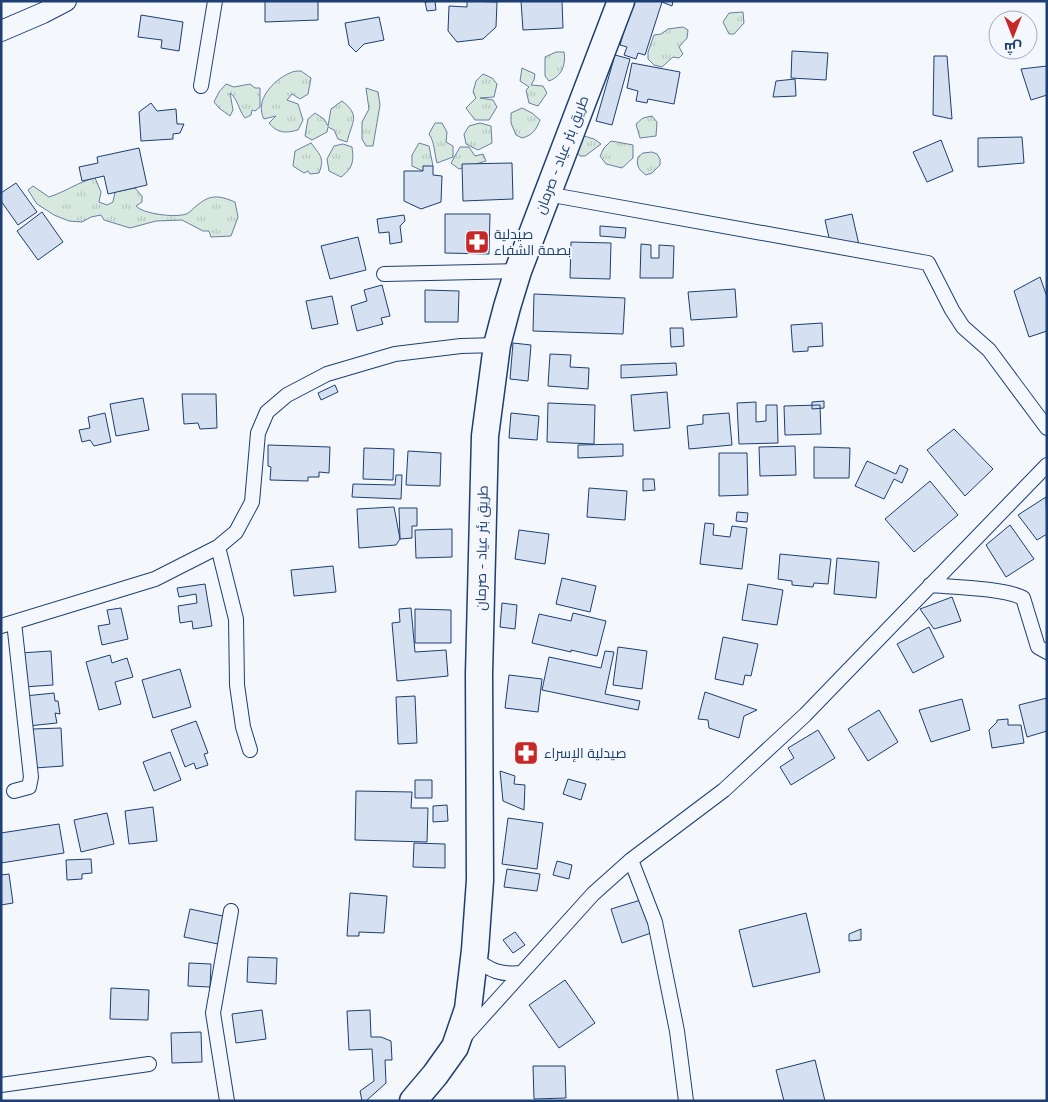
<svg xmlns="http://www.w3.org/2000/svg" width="1048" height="1102" viewBox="0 0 1048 1102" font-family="'Nunito Sans',Cairo,sans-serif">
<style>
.grass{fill:url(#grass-tufts);stroke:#687fa3}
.building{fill:#d5e0f0;stroke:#1d3f73}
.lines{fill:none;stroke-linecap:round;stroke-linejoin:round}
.street-casing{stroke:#1d3f73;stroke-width:16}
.secondary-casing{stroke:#1d3f73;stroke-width:22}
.highway-casing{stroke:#1d3f73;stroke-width:29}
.street{stroke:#f4f7fb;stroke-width:14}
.secondary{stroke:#f4f7fb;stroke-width:20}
.highway{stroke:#f4f7fb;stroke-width:26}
.labels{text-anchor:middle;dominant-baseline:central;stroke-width:4;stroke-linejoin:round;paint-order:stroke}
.street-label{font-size:14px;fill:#1d3f73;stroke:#f4f7fb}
.poi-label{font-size:14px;fill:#1d3f73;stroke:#f4f7fb;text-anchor:start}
</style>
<defs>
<pattern id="grass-tufts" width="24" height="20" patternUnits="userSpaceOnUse" patternTransform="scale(1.25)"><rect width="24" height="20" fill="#d7e8df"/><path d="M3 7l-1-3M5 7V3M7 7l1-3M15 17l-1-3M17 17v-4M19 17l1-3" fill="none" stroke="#b8c8c3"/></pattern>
</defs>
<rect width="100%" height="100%" fill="#f4f7fb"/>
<path class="grass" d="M743,12L744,23L734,34H729L723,22L729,13Z
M683,27L688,30L687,38L679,47L683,54L679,58L673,57L662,67L654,65L648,59V52L654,35L661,34L668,29Z
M556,52H564C566,65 562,76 549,81L545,76V57Z
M522,68L535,74L534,80L531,85L543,86L547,93L538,106L529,103L526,90L529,87L520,81Z
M301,71L311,78L308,94L300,99L292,94L287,100L298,104L303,120L298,130C286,133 278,134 269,123L276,116L264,119C254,101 273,80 290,73C293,71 298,71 301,71Z
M483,74L492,78L497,84L494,97L480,98L493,100L497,107L489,120H475L466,108L476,98L473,92L476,81Z
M226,84L234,87L250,84L255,88H260V107L255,111L252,110L251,115L245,118C238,109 238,99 230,93L233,110L230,116L219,108L214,102L219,92Z
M366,88L378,92L380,105L373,146H366L362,139V122L369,109Z
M342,101C361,116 352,121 347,142L338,139L334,130L328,127L327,132L312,140L305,136L308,119L315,113L324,119L328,126L331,109Z
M522,108L532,113L540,120C536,130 533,135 522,138L516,135L511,123V113Z
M652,116L657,122L656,136L640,138L636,124L643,118Z
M435,123H442L447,132L446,142L453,146V157L437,163C434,152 435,143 429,134Z
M480,123L491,126L492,143L478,150L466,144L464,134L469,126Z
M584,136L594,139L601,144L585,156H580L575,150Z
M611,141L633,145V158L622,168L606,164L600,156L604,148Z
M311,143C320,155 325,158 319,173L310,174L308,171L304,173L293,166L295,151Z
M419,143L429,146L433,166L423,171L412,166V155Z
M343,144L352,147C354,161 353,168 341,177L329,171L327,159L334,146Z
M460,147H469L475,156L483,154L486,161L459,169L451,163Z
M652,152L657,154L660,159V165L652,173L646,175C639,170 636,166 638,157L643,153Z
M95,178L101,192L99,202L107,205L113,202L115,192L135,188L142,196V202L136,206C143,214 176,218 186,214C189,213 193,209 195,207C210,194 218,195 235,202L238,217L231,236L211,237L209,231H203L182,220L156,221L130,228L104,220L101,215L91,217L82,222L69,221L54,215L37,204L28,190L33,186L49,197C65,192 78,182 95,178Z"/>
<path class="building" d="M265,1H318V20L265,22Z
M435,1L436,10L427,11L425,2Z
M467,1L497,2L496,27L483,39L457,42L448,31L449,6L467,7Z
M521,1H562L563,28L523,30Z
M633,1H673L672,6L662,2L645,55L638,53L636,59L624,55L627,47L620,45Z
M141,15L183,22L179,51L161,48L162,40L138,37Z
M379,17L384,40L364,44L356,52L349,45L345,23Z
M792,51L828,53L826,80L791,78Z
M615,55L630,59L612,125L596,121Z
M934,56H947L952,119L933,115Z
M632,63L680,72L674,104L648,99L647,103L636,101L638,91L627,88Z
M1047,66V95L1031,100L1021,69Z
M795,79L796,96L773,97L776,81Z
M151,103L157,111L176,109L177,124H184L180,133L173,134V139L141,141L139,112Z
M1022,137L1024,163L978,167V138Z
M941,140L953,171L927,182L913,152Z
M139,148L147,185L108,194L104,176L82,181L79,167L98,163L97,157Z
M512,163L513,199L463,201L462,164Z
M423,166H433V175L442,176L441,202L421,209L404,201V171H423Z
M16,183L37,212L18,225L1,201V193Z
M42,212L63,242L38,260L17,231Z
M445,214H490L489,254L445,253Z
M852,214L859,245L832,251L825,220Z
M404,215L405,221L400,226L402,242L390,244L389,232L379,233L377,219Z
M600,226L626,228L625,238L600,236Z
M358,237L366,270L330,279L321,246Z
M571,242L611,243L610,279L570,278Z
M641,244L651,245V258H659V245L674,246L673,278H640Z
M1040,277L1047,297V331L1029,337L1014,291Z
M382,285L390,316L381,318L383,324L357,331L351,306L367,301L364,290Z
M735,289L737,317L691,320L688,292Z
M425,290L459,291L458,322H425Z
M534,294L625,298L623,334L533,331Z
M332,296L338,324L312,329L306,301Z
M822,323L823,346L808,347V351L793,352L791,325Z
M670,328H683L684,346L671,347Z
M513,343L531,345L528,381L510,379Z
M550,354L571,355L570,367L589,368L588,389L548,386Z
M676,363L677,375L621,378V365Z
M335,385L338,392L321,400L318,393Z
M667,392L670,428L634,431L631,395Z
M182,394H216L217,428L200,429L198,423L184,424Z
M143,398L149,430L116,436L110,404Z
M824,401V408L812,409V402Z
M756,402V422L766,421V405H777L778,443L739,444L737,403Z
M548,403L595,405L594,444L547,442Z
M820,405L821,434L785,435L784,406Z
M105,413L111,442L94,446L90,440L82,442L79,430L90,428L88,417Z
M511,413L539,416L537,440L509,438Z
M729,413L732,445L689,449L687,426L703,424V415Z
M954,429L993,469L965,496L927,450Z
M623,444V456L578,458V445Z
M268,445L330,447L329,473L319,472V477H308V481L270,480L271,467L268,466Z
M795,446L796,475L760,476L759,447Z
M814,447L850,448L849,478H814Z
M364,448L394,449L393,480L363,479Z
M408,451L441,453L440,486L406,485Z
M719,453H747L748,495L719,496Z
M867,461L896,474L900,465L908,469L902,483L894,479L884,499L855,486Z
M396,475H402L401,499L352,497L353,484L395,485Z
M643,479H654L655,490L643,491Z
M930,481L958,515L914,552L885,519Z
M589,488L627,491L625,520L587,517Z
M1046,497L1047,534L1037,540L1018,515Z
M394,507L400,539L396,545L359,548L357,509Z
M399,508H417V526H412V538L400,539Z
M737,512L748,513L747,522L736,521Z
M705,523L714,524L713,535L730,537L732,526L747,528L742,569L700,564Z
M1010,525L1034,559L1006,577L986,545Z
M452,529V557L416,558L415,530Z
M519,530L549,534L545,564L515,559Z
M780,554L831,559L828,584L814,583L813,587L792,585V581L778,579Z
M837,558L879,562L876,598L834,594Z
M333,566L336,592L294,596L291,570Z
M562,578L596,586L590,612L556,604Z
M205,584L212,626L193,629L192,621L180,623L178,606L197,603L196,594L179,597L177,588Z
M748,584L783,590L777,625L742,620Z
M952,597L961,621L934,629L920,609Z
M502,603L517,605L515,629L500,627Z
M121,608L128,639L102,645L98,626L110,624L107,610Z
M411,608L415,652L446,650L448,676L397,681L392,623L400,622L399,609Z
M415,609L451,610V643H415Z
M573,613L606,621L597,656L571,650V652L532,643L539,614L571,621Z
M929,627L944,657L913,673L897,644Z
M723,637L758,644L751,676L745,675L743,685L715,679Z
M618,647L647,651L642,689L613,685Z
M51,651L53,685L23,687L20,653Z
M605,651L614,652L605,694L640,701L638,710L542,690L549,657L601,668Z
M110,655L112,663L127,658L133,677L115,682L121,704L99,710L86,662Z
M180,669L191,707L153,718L142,680Z
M509,675L542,679L538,712L505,708Z
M705,692L757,710L744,716L739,738L709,728L708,720L698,719Z
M54,693L55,701H58L60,714L55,713L57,723L28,726L25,696Z
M415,696L417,743L398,744L396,697Z
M1047,698V731L1027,737L1019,705Z
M962,699L970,730L931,742L919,710Z
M879,710L898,742L868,761L848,729Z
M1008,719V725H1021L1024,743L992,748L989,730L997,722V720Z
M196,721L208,753L204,754L208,765L196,769L194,763L185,767L171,730Z
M61,728L63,766L35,768L33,729Z
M818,730L835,758L791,785L780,767L794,758L788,748Z
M170,752L181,780L154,791L143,762Z
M500,771L515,776L514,784L525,785L524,810L503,801Z
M568,779L586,784L581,800L563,794Z
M415,780H432V798H415Z
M356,791L412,792L411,808H428L427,842L355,840Z
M447,805L448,821L433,822V806Z
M153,807L157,841L129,844L125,811Z
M107,813L114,844L81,852L74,820Z
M508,818L543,823L537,869L502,864Z
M59,824L64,853L1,863V833Z
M414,843L445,844V868L413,867Z
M91,859L92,873L82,874V879L67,880L66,860Z
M557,861L572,865L569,879L553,875Z
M507,869L540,874L537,891L504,887Z
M9,874L13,903L1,905V875Z
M350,893L387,896L384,933L359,932V936H347Z
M644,899L654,932L622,943L611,909Z
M190,909L223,916L218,944L184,937Z
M806,913L820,972L753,987L739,930Z
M861,929V940L849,941V934Z
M515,932L525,945L513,953L503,940Z
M248,957L277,958L276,984L247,982Z
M189,963L211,964L210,987L188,986Z
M565,980L595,1023L559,1048L529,1005Z
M111,988L149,990L148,1020L110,1019Z
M262,1010L266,1039L236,1043L232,1014Z
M370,1010L371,1037H381L391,1041L392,1060H385L386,1083L366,1101H362L360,1091L374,1081L372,1049L349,1050L347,1011Z
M201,1032L202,1062L172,1063L171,1033Z
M815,1060L825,1101H784L776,1070Z
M533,1066H565L566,1098L534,1099Z"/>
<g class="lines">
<defs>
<path id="street" d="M201,86L215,1
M547,194L928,263L952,310L963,327L989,350L1047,428
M384,274L518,271
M218,547L236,619L237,685L243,727L250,750
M930,585C953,587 1003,588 1023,598L1038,647L1047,652
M1,626L155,579L218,547L236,532L252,502L258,433L267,412L287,395L327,374L395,354L461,346L497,345
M14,791L29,787L31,777L14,622
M631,860L655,922L677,1031L686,1101
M474,958C491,971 500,975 521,973
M465,1036L593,894L631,860L724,790L805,715L1047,465
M1,1085L149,1064
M227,1101L213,1013L231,911"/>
<path id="secondary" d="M1,31L43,13L66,1"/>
<path id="highway" d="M413,1101L435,1075L455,1047L468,1009L475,950L480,880L479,674L485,436L497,345L507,307L518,271L621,1"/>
</defs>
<use href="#street" class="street-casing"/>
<use href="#secondary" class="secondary-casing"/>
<use href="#highway" class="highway-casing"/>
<use href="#street" class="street"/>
<use href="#secondary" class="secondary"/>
<use href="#highway" class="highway"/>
</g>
<defs>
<symbol id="pharmacy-square" viewBox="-11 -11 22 22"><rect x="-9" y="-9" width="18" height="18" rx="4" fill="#c62828" stroke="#f4f7fb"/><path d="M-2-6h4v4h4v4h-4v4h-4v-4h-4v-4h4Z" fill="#fff"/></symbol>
</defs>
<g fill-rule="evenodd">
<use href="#pharmacy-square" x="463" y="228" width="28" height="28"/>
<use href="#pharmacy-square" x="512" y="739" width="28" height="28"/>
</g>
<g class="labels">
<g class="street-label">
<text transform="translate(562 155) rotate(-69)">طريق بئر عياد - صرمان</text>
<text transform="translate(482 548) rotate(-89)">طريق بئر عياد - صرمان</text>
</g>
<g class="poi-label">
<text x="494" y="234">صيدلية<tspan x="494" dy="16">بصمة الشفاء</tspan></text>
<text x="544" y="753">صيدلية الإسراء</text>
</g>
</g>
<rect width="1048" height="1102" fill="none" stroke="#1d3f73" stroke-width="5"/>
<g transform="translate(1013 35) rotate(180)"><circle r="24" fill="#f4f7fb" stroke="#9eadc5"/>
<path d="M0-4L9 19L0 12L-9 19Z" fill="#c62828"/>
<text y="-8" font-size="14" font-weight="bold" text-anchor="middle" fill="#1d3f73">ش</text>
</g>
</svg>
